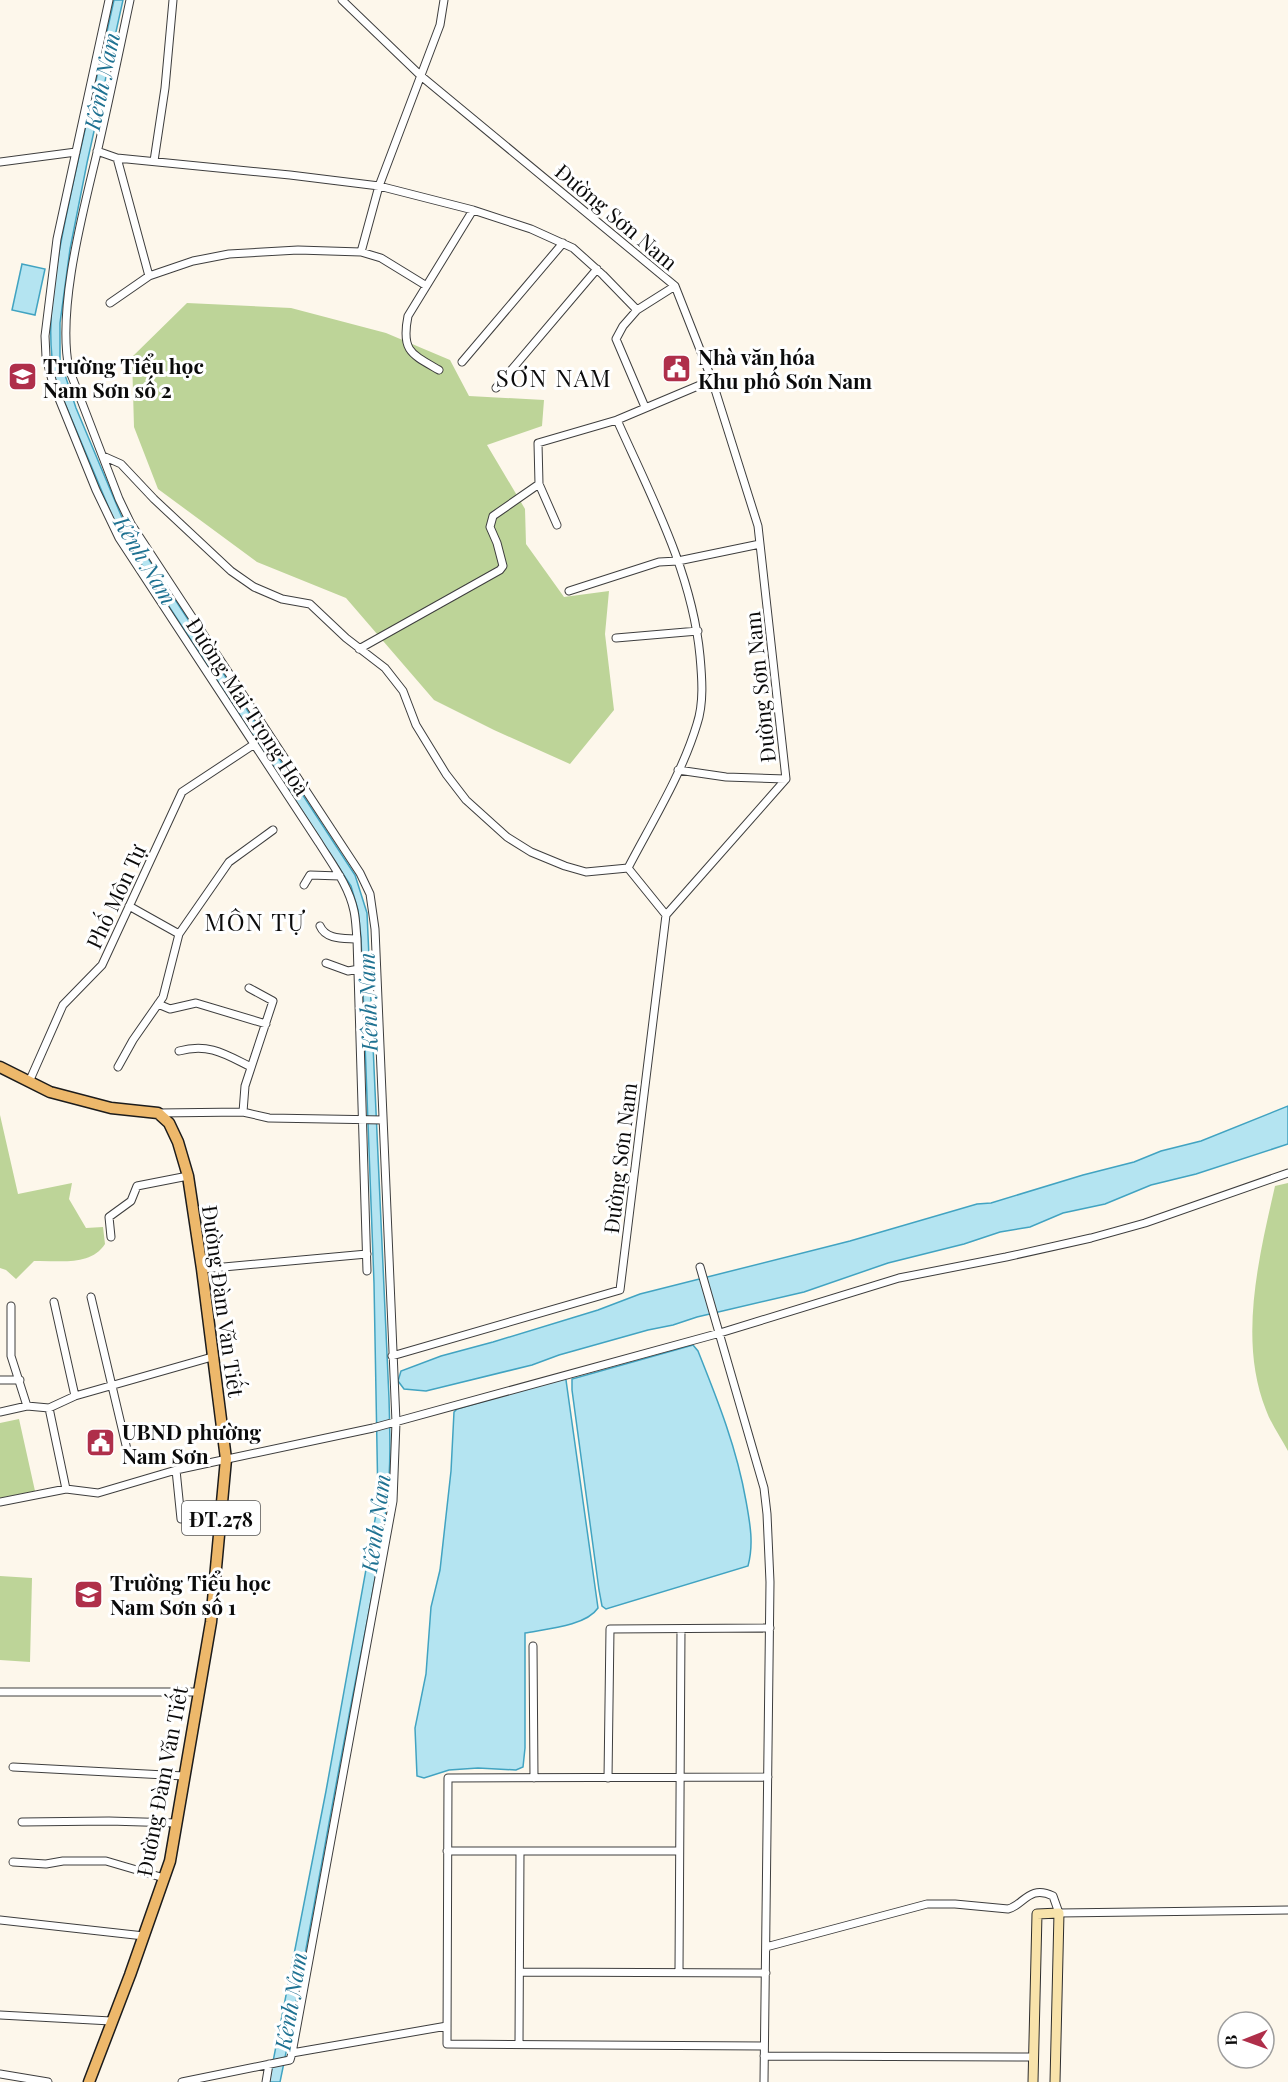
<svg xmlns="http://www.w3.org/2000/svg" width="1288" height="2082" viewBox="0 0 1288 2082" font-family="'Playfair Display',serif">
<style>
.forest{fill:#bdd498}
.water{fill:#b4e4f1;stroke:#41a3c1;stroke-width:1.5}
.lines{fill:none;stroke-linecap:round;stroke-linejoin:round}
.street-casing{stroke:#3e3e3e;stroke-width:9}
.secondary-casing{stroke:#2d2d2d;stroke-width:11}
.primary-casing{stroke:#1c1c1c;stroke-width:13}
.street{stroke:#fff;stroke-width:7}
.secondary{stroke:#f8e3ab;stroke-width:9}
.primary{stroke:#edb86b;stroke-width:10}
.labels{text-anchor:middle;dominant-baseline:central;stroke-width:6;stroke-linejoin:round;paint-order:stroke}
.shield{fill:#fff;stroke:#545454;stroke-width:1.5}
.shield-label{font-size:20px;font-weight:bold;fill:#0b0b0b}
.street-label{font-size:21px;fill:#0b0b0b;stroke:#fff}
.poi-label{font-size:21px;font-weight:bold;fill:#0b0b0b;stroke:#fff;text-anchor:start}
.water-label{font-size:22px;font-style:italic;fill:#1f7292;stroke:#fff}
.quarter-label{font-size:24px;letter-spacing:1.5px;fill:#0b0b0b;stroke:#fff}
</style>
<rect width="100%" height="100%" fill="#fdf7eb"/>
<path class="forest" d="M187,303L291,308L386,333L450,360L469,396L544,400L542,426L487,445L525,509L526,544L564,597L609,591L605,634L614,710L570,764L494,730L434,700L346,598L257,562L158,489L134,427L132,357Z
M0,1115L18,1194L72,1183L69,1199L86,1228L103,1227L105,1244C90,1267 59,1260 34,1261L16,1279L6,1270L0,1268Z
M1288,1183V1451C1281,1438 1271,1424 1266,1410C1238,1340 1259,1257 1275,1186Z
M19,1419L35,1491L0,1498V1423Z
M0,1576L32,1578L30,1662L0,1660Z"/>
<path class="water" d="M114,0H123L87,163L70,249L60,323V360L76,408L123,520L355,875L367,913L389,1398C390,1433 391,1468 387,1502C378,1576 361,1649 348,1721C325,1841 305,1962 280,2082H269L326,1791L378,1503L374,1283L361,937L358,910L351,886L116,525L56,382C41,318 61,242 74,179C87,119 101,60 114,0Z
M22,264L45,269L35,315L12,310Z
M1288,1106V1144L1196,1174L1151,1185L1105,1204L1063,1213L1030,1227L1000,1232L964,1244L888,1263L804,1292L697,1317L673,1325L648,1330L559,1355L532,1365L426,1391L404,1389L398,1381L401,1371L441,1356L493,1342L598,1310L640,1294L850,1241L977,1204L991,1203L1083,1175L1134,1162L1161,1151L1201,1141Z
M693,1345L698,1351C718,1401 737,1449 746,1501C750,1523 754,1544 748,1566L606,1609L602,1606L599,1590L572,1390V1379Z
M564,1378L566,1380L598,1608C586,1626 546,1629 525,1633V1748L523,1767L516,1770L478,1768L449,1770L424,1778L417,1776L415,1728L426,1674L431,1607L440,1570L451,1471L454,1412L457,1409Z"/>
<g class="lines">
<defs>
<path id="street" d="M109,0L57,239L45,336L46,357L53,384L96,490L119,538L319,843C332,864 349,886 354,911C356,920 356,930 357,939L367,1271
M130,0C119,52 108,105 96,157C82,216 57,310 69,369L119,499L131,524L360,873L370,894L375,929L396,1422L393,1501L292,2053L290,2060L182,2082
M342,0L421,76L675,286L712,380L758,526L786,779L666,915L620,1290L392,1356
M97,151L117,158L290,175L379,186L473,210L531,229L573,248L603,275L637,310L623,326L616,339L645,407
M117,158L149,276
M154,161L165,88L173,0
M0,162L76,152
M361,252L379,186L440,25L444,0
M110,303L149,276L193,261L229,254L298,250L361,252L381,258L425,285
M637,310L675,286
M462,362L563,243
M439,370C411,354 401,351 408,316L473,210
M496,388L597,269
M617,420C651,496 692,572 700,656C702,678 704,703 697,724C682,774 652,822 628,868
M103,456L121,464L154,499L231,571L254,587L282,599L310,604L346,638L385,668L403,691L416,725L446,774L466,800L507,837L531,852L565,866L586,872L628,868
M557,525L539,484L538,443L617,420L712,380
M569,591L659,562L678,561L760,544
M616,638L698,631
M359,649L500,570L503,566L497,543L490,527L493,516L539,484
M678,770L726,777L786,779
M628,868L666,915
M304,885L310,875L340,876
M129,906L179,934
M320,926C326,940 344,938 357,939
M326,963L348,971L359,969
M158,1004L170,1009L196,1003L266,1024
M179,1051C209,1043 225,1054 251,1067
M118,1067L133,1040L163,997L179,934L229,862L273,830
M29,1082L63,1005L102,965L182,792L253,745
M243,1112L245,1086L273,1001L249,988
M158,1113L243,1112L269,1118L383,1120
M111,1237L109,1217L131,1201L137,1186L188,1176
M700,1267L764,1488L767,1514L770,1582L764,2082
M202,1269L367,1254
M91,1297L129,1458
M54,1302L75,1396
M11,1306V1356L27,1406
M0,1380H20
M49,1408L66,1489
M0,1412L27,1406L49,1408L75,1396L212,1357
M176,1470L181,1519
M0,1502L66,1489L98,1493L176,1470L373,1428L720,1333L899,1278L1006,1257L1091,1238L1145,1223L1288,1173
M533,1646L534,1778
M0,1692H199
M13,1767L184,1776
M608,1778L610,1629L770,1628
M22,1822L109,1821L176,1823
M447,1851H679
M13,1862L46,1864L63,1861H106L164,1878
M0,1920L144,1936
M766,1947L927,1904H955L1008,1909C1023,1906 1029,1884 1053,1896L1059,1913L1288,1910
M520,1972L766,1973
M679,1972L681,1629
M0,2015L111,2021
M519,2044L520,1851
M764,2046L447,2044L448,1778L768,1777
M292,2053L447,2026
M764,2056L1033,2057
M0,2074L48,2082
M266,2082L269,2064"/>
<path id="secondary" d="M1033,2082L1037,1914L1059,1913L1055,2082"/>
<path id="primary" d="M0,1067L50,1092L111,1108L158,1113L169,1123L178,1142L188,1176L202,1269L226,1459L211,1622L170,1861L130,1975L89,2082"/>
</defs>
<use href="#street" class="street-casing"/>
<use href="#secondary" class="secondary-casing"/>
<use href="#primary" class="primary-casing"/>
<use href="#street" class="street"/>
<use href="#secondary" class="secondary"/>
<use href="#primary" class="primary"/>
</g>
<defs>
<symbol id="civic-square" viewBox="-11 -11 22 22"><rect x="-9" y="-9" width="18" height="18" rx="4" fill="#af2f4a" stroke="#fff"/><path d="M-.6-6.5H3V-4.5H.6V-3L4-1V1h2V6H-6V1h2V-1L-.6-3ZM-1.2 2.5V6h2.4V2.5Z" fill="#fff"/></symbol>
<symbol id="school-square" viewBox="-11 -11 22 22"><rect x="-9" y="-9" width="18" height="18" rx="4" fill="#af2f4a" stroke="#fff"/><path d="M0-5L7-2L0 1L-7-2ZM-4 1L0 2.5L4 1V4Q0 6-4 4Z" fill="#fff"/></symbol>
</defs>
<g fill-rule="evenodd">
<use href="#civic-square" x="660" y="352" width="33" height="33"/>
<use href="#school-square" x="6" y="360" width="33" height="33"/>
<use href="#civic-square" x="84" y="1426" width="33" height="33"/>
<use href="#school-square" x="72" y="1578" width="33" height="33"/>
</g>
<g class="labels">
<rect class="shield" x="182" y="1501" width="78" height="34" rx="4.5"/>
<g class="shield-label">
<text x="221" y="1518">ĐT.278</text>
</g>
<g class="street-label">
<text transform="translate(617 216) rotate(40)">Đường Sơn Nam</text>
<text transform="translate(759 687) rotate(-96)">Đường Sơn Nam</text>
<text transform="translate(249 706) rotate(57)">Đường Mai Trọng Hoà</text>
<text transform="translate(115 896) rotate(-65)">Phố Môn Tự</text>
<text transform="translate(619 1158) rotate(-83)">Đường Sơn Nam</text>
<text transform="translate(224 1301) rotate(82)">Đường Đàm Văn Tiết</text>
<text transform="translate(161 1781) rotate(-79)">Đường Đàm Văn Tiết</text>
</g>
<g class="poi-label">
<text x="698" y="356">Nhà văn hóa<tspan x="698" dy="24">Khu phố Sơn Nam</tspan></text>
<text x="43" y="365">Trường Tiểu học<tspan x="43" dy="24">Nam Sơn số 2</tspan></text>
<text x="122" y="1431">UBND phường<tspan x="122" dy="24">Nam Sơn</tspan></text>
<text x="110" y="1582">Trường Tiểu học<tspan x="110" dy="24">Nam Sơn số 1</tspan></text>
</g>
<g class="water-label">
<text transform="translate(101 81) rotate(-78)">Kênh Nam</text>
<text transform="translate(146 560) rotate(59)">Kênh Nam</text>
<text transform="translate(367 1002) rotate(-92)">Kênh Nam</text>
<text transform="translate(375 1523) rotate(-82)">Kênh Nam</text>
<text transform="translate(290 2001) rotate(-80)">Kênh Nam</text>
</g>
<g class="quarter-label">
<text x="554" y="377">SƠN NAM</text>
<text x="255" y="921">MÔN TỰ</text>
</g>
</g>
<g transform="translate(1246 2040) rotate(269)"><circle r="28" fill="#ffffff" stroke="#9d9d9d" stroke-width="1.5"/>
<path d="M0-4.5L10 22L0 15L-10 22Z" fill="#af2f4a"/>
<text y="-9" font-size="16" font-weight="bold" text-anchor="middle" fill="#0b0b0b">B</text>
</g>
</svg>
